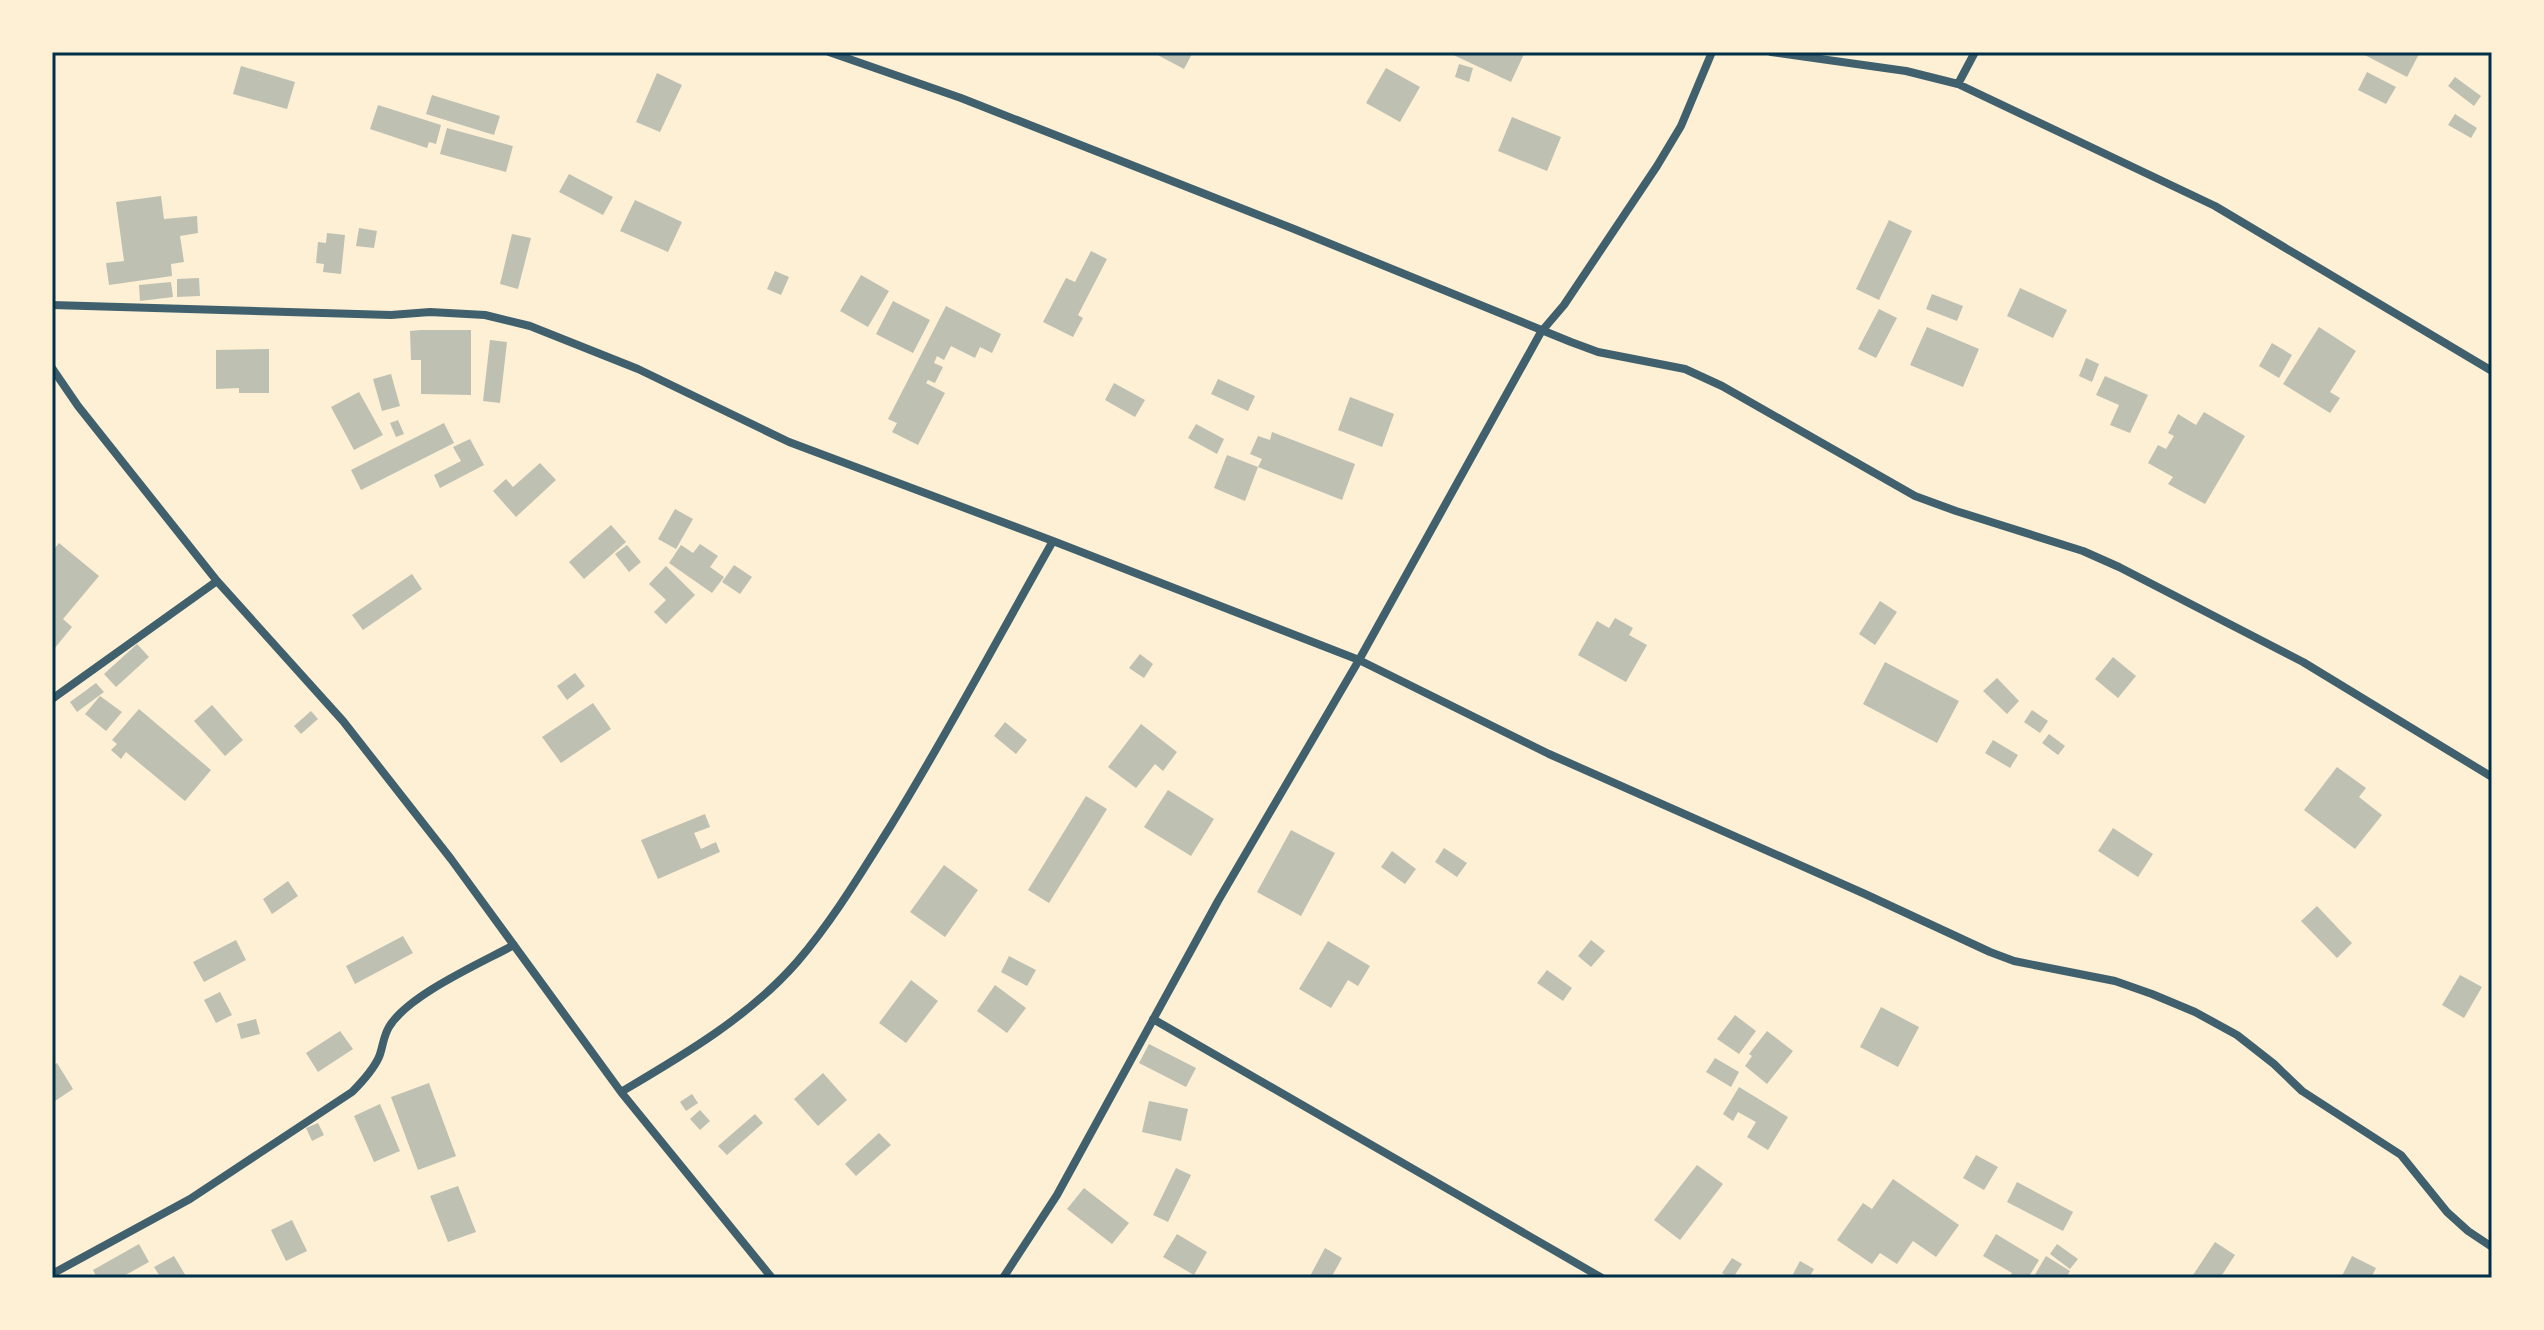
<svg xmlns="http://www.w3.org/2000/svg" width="2544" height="1330" viewBox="0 0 2544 1330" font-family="'Fira Sans',sans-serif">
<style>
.building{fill:#bec0b2}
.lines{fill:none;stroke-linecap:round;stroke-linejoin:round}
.minor{stroke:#3f606c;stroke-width:8}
.neatline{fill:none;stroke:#003049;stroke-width:3}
</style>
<rect width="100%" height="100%" fill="#fdf0d5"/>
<path class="building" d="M1152,52H1193L1184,69Z
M1447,52H1525L1511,82Z
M2359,52H2420L2407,77Z
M1459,64L1473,68L1469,82L1455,77Z
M241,66L295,82L287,109L233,94Z
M1386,68L1420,87L1400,122L1366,103Z
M2367,72L2396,87L2386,104L2358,90Z
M657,73L682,85L660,132L636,122Z
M2455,77L2481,96L2474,106L2448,86Z
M432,95L500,116L494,135L426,114Z
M378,105L441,125L436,144L429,142L427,148L370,129Z
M2455,114L2477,128L2471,138L2448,125Z
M1512,117L1561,137L1547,171L1498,151Z
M447,128L513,146L506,172L440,154Z
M569,174L613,197L603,215L559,192Z
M161,196L164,219L197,216L198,233L180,236L184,262L171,264L172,276L109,285L106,263L124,261L116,202Z
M635,200L682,222L668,252L620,231Z
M1889,220L1912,231L1879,300L1856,289Z
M359,228L377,231L374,248L356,246Z
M327,233L345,235L341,274L323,272L324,264L316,263L318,242L326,243Z
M512,234L531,238L518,289L500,284Z
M1091,251L1107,259L1078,315L1083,318L1073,337L1043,322L1066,278L1075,282Z
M775,271L789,277L781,295L767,289Z
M861,275L889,291L868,327L840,311Z
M199,278L200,296L177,297V279Z
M171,282L173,297L140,301L139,285Z
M2020,288L2067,310L2053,338L2007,316Z
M1932,294L1963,306L1957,321L1926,309Z
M893,301L930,320L913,353L876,334Z
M946,306L1001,334L992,353L980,347L975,358L951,346L944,360L937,356L934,363L943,367L935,383L928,380L926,383L945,393L918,445L892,432L897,423L888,419Z
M1879,309L1897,318L1876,358L1858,349Z
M1927,327L1979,349L1963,387L1910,365Z
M2319,327L2356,351L2330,392L2340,398L2330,413L2283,384Z
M421,330H471V395L421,394V360H411L410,331Z
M490,340L507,342L500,403L483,401Z
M2272,343L2292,355L2279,378L2259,366Z
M269,349V393H239V388L216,389V350Z
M2086,358L2099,364L2092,382L2079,376Z
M391,374L400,406L382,411L373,379Z
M2105,376L2148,395L2130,433L2110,425L2119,405L2096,395Z
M1218,379L1255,396L1248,411L1211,394Z
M1114,383L1145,400L1135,417L1105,400Z
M359,392L383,435L354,450L331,407Z
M1350,397L1394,414L1382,447L1338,430Z
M2204,412L2245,436L2205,504L2168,484L2173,477L2148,463L2158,445L2166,449L2174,436L2168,433L2178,414L2196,425Z
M398,420L404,434L396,437L390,423Z
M444,423L454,443L361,490L351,470Z
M1196,424L1224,439L1217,454L1188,438Z
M1272,432L1355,464L1342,500L1258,467L1262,459L1250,454L1258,436L1270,440Z
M470,439L484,465L440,488L434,475L461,461L453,447Z
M1227,455L1258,467L1245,501L1214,488Z
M540,463L556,480L516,517L493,491L506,479L513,487Z
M675,509L693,519L676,549L658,539Z
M611,525L626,542L584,579L569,562Z
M59,543L99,576L63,619L72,627L54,649L52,647V552Z
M700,544L718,556L710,567L724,577L712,593L669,563L681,545L693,553Z
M627,545L641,562L629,572L615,554Z
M734,565L752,577L740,594L722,582Z
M666,566L695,595L666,624L654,612L666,600L649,584Z
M412,574L422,589L363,630L352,615Z
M1880,601L1897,612L1875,645L1859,634Z
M1615,618L1633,628L1629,635L1647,645L1626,682L1578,655L1597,621L1609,628Z
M137,644L149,657L116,687L104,674Z
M1140,654L1153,664L1144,678L1129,668Z
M2113,657L2136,676L2118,698L2095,679Z
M1885,662L1959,701L1937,743L1863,704Z
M575,673L585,686L567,700L557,686Z
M1997,678L2019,701L2007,714L1983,691Z
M96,683L104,692L77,712L70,702Z
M100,696L122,712L106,731L85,714Z
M593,703L611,729L561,763L542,737Z
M212,705L243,740L225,756L194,721Z
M139,709L211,770L185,801L126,752L121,759L111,750L117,744L112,740Z
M2032,710L2048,721L2040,733L2024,722Z
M311,711L318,719L301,734L294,726Z
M1005,722L1027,740L1016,754L994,736Z
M1141,724L1177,752L1163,771L1155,764L1136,788L1108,767Z
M2049,734L2065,746L2058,755L2042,743Z
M1993,740L2018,755L2010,768L1985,753Z
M2337,767L2366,788L2359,797L2382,815L2355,849L2304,810Z
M1168,790L1214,819L1191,856L1144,827Z
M1086,796L1107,809L1049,903L1028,890Z
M705,814L710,827L694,833L701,849L716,842L720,852L658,879L641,840Z
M2113,828L2153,854L2138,877L2098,851Z
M1291,830L1335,853L1301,916L1257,892Z
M1444,848L1467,863L1457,877L1435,862Z
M1392,851L1416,869L1405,884L1381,867Z
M944,865L978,890L945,937L910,912Z
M288,881L298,896L272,914L263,899Z
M2317,906L2352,943L2337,958L2301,921Z
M403,936L413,953L355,984L346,966Z
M236,940L246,960L204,982L193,962Z
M1591,940L1605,951L1591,967L1578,956Z
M1328,941L1370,966L1358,986L1348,980L1331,1008L1299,989Z
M1009,956L1036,970L1027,986L1001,972Z
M1547,970L1572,988L1563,1001L1537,983Z
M2460,975L2482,987L2464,1018L2442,1005Z
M911,980L938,1001L906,1043L879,1023Z
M995,985L1026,1008L1007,1033L977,1011Z
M220,992L232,1015L216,1023L204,1000Z
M1881,1007L1919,1027L1898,1067L1860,1047Z
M1735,1015L1756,1031L1739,1054L1717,1039Z
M256,1019L260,1034L241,1039L237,1024Z
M340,1031L353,1049L318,1072L306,1053Z
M1767,1031L1793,1051L1767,1084L1745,1066L1752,1056L1749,1054Z
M1149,1044L1196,1068L1186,1087L1139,1063Z
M1715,1058L1739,1072L1731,1087L1706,1072Z
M57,1063L73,1089L52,1103V1066Z
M823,1073L847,1100L818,1126L794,1099Z
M429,1083L456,1156L418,1170L391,1097Z
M1739,1087L1788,1117L1768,1150L1747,1137L1756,1122L1738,1112L1733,1121L1723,1114Z
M692,1094L698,1103L686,1111L680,1102Z
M1149,1101L1188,1109L1181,1141L1142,1132Z
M380,1104L400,1151L374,1162L354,1116Z
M700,1110L710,1121L700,1130L690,1119Z
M755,1114L763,1123L727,1155L718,1146Z
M318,1123L324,1135L312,1141L306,1128Z
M879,1133L891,1145L856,1176L845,1164Z
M1976,1155L1998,1167L1984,1190L1963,1178Z
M1697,1165L1723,1184L1680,1240L1654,1220Z
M1176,1168L1191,1175L1168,1222L1153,1215Z
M1893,1179L1959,1225L1936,1257L1913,1241L1897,1264L1880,1253L1872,1264L1837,1240L1863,1203L1872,1209Z
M2017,1182L2073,1212L2063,1231L2007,1202Z
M458,1186L476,1232L448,1242L430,1196Z
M1084,1188L1129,1223L1112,1244L1067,1209Z
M292,1220L307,1251L286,1261L271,1230Z
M1177,1234L1207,1252L1194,1275L1163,1257Z
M1996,1234L2039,1260L2028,1278H2009L2012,1273L1983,1256Z
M2215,1242L2235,1255L2220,1278H2191Z
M139,1244L149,1262L120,1278H97L93,1270Z
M2057,1244L2078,1259L2070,1269L2050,1254Z
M1325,1248L1342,1258L1331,1278H1309Z
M174,1256L187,1278H161L154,1267Z
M2046,1256L2070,1271L2066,1278H2033Z
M2352,1256L2376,1268L2371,1278H2341Z
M1732,1258L1742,1264L1733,1278H1730L1722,1273Z
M1800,1261L1814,1269L1809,1278H1791Z"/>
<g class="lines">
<path class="minor" d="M829,52L961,98L1294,229L1571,342L1598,352L1685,369L1722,386L1915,496L1956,511L2083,551L2119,567L2303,662L2492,777
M1771,52L1906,71L1958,84L2215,206L2492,371
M1958,84L1975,52
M52,305L391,315L430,312L485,315L530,326L638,369L789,442L1053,541L1359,660L1549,754L1865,894L1990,952L2014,961L2115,981L2152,994L2195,1012L2237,1035L2274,1064L2302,1091L2401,1155L2447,1212L2468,1231L2492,1247
M52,368L78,406L217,581L343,721L451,859L621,1092L772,1278
M52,699L217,581
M1153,1019L1602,1278
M621,1092C682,1056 749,1017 797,962C833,920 861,873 890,827C948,733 999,636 1053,541
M52,1274L190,1199L352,1092C362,1082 373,1070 379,1057C383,1047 383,1037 389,1027C408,995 481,963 514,945
M1003,1278L1057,1195L1218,901L1359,660L1541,332L1564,305L1657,166L1681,126L1712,52"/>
</g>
<rect width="2544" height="1330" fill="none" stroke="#fdf0d5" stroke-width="108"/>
<rect x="54" y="54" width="2436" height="1222" class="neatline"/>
</svg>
